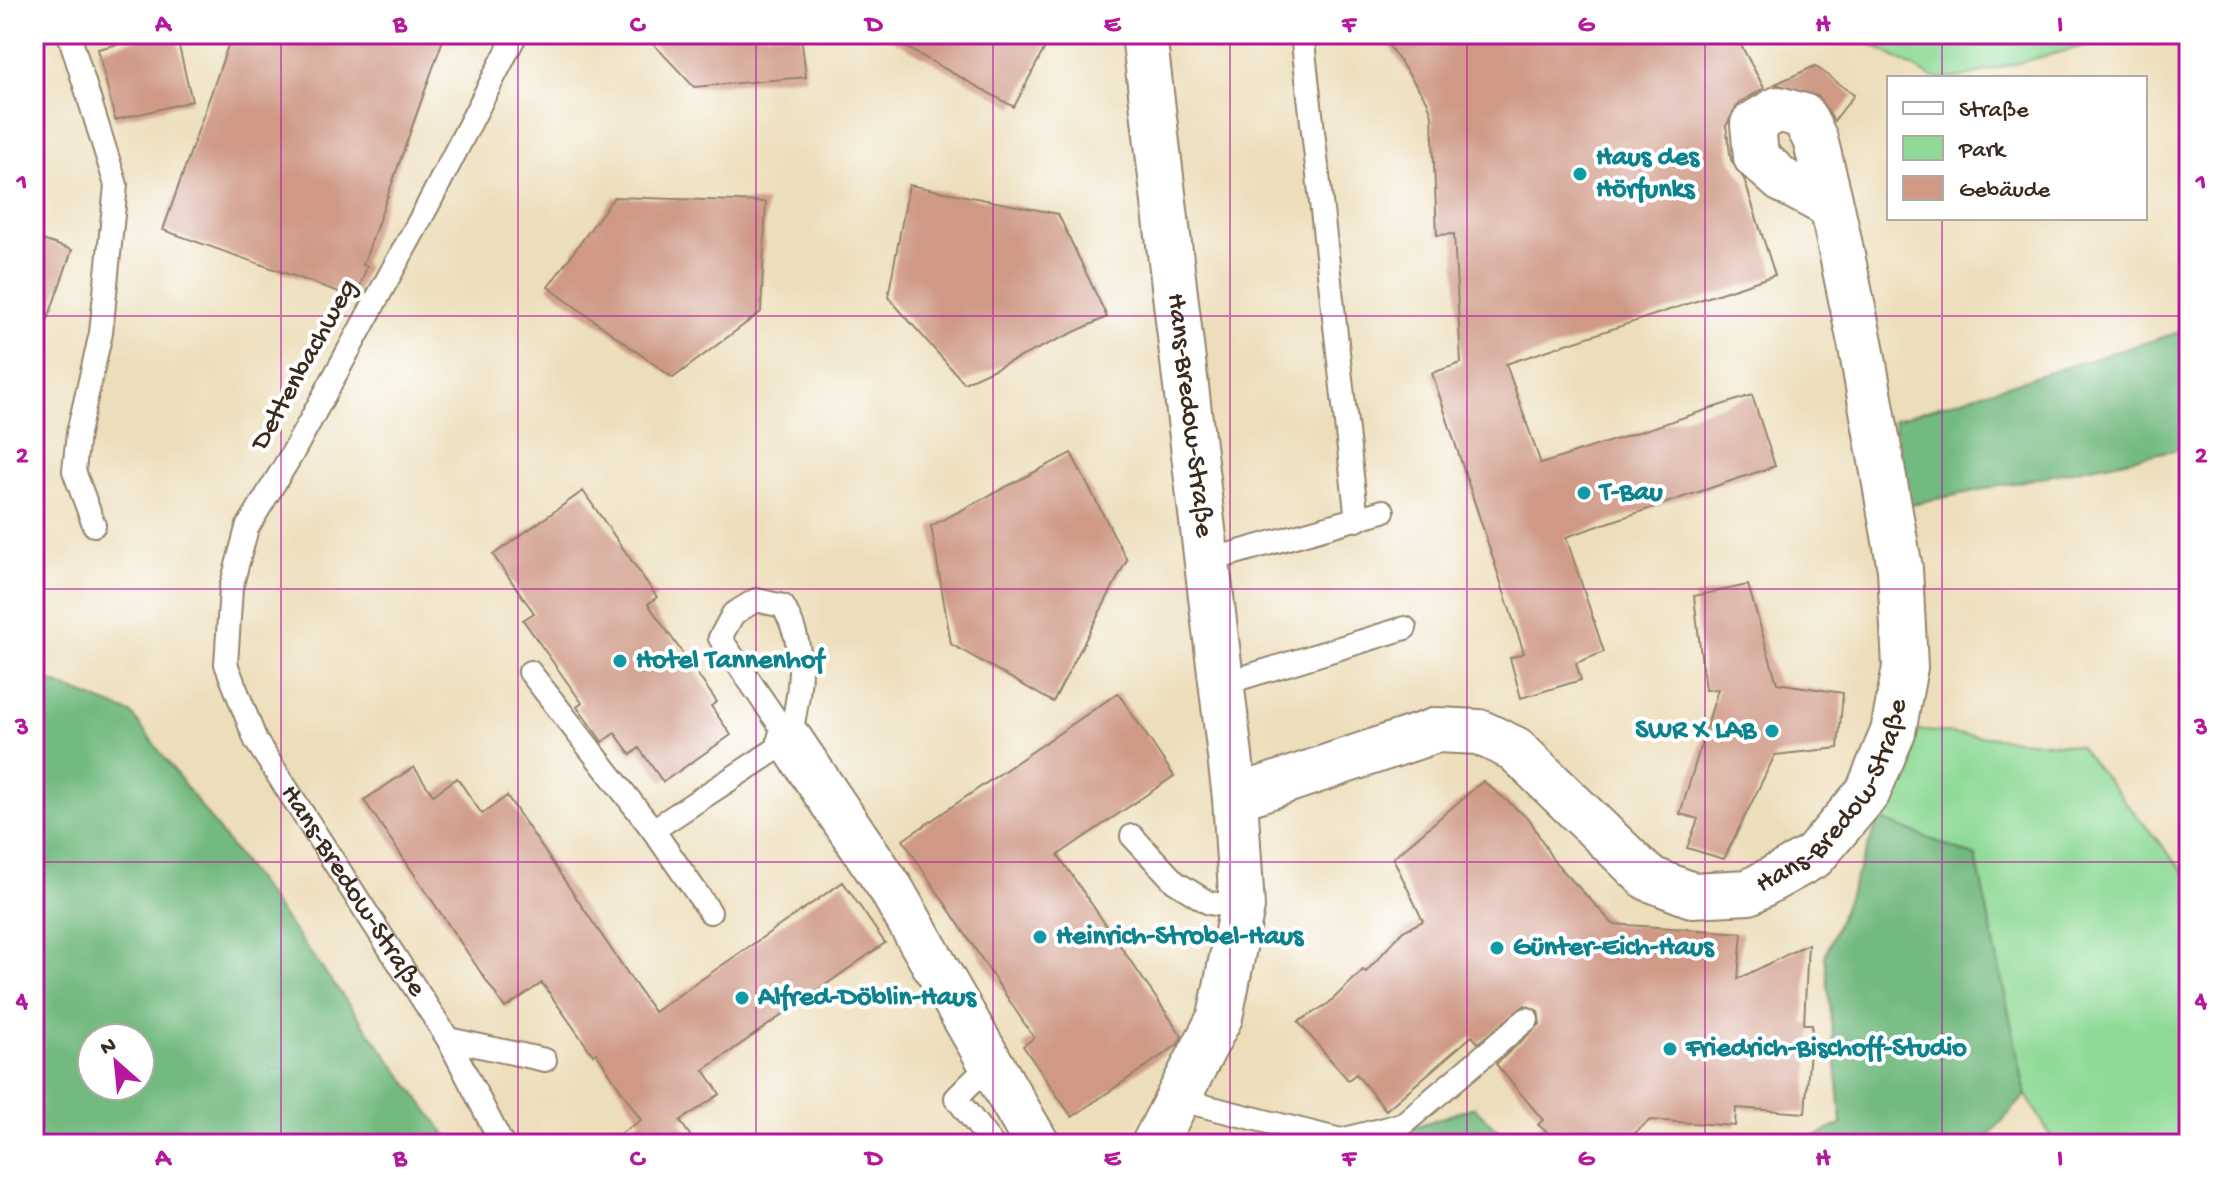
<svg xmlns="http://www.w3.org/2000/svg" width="2223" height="1178" viewBox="0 0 2223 1178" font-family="'Gochi Hand',sans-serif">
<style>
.green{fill:#8fda97;stroke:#65825a;stroke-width:2}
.forest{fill:#73ba80;stroke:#57724f;stroke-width:2;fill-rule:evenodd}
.building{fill:#cf9986}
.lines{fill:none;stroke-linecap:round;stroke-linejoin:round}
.service-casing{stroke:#94846c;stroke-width:26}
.minor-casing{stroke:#94846c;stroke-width:48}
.service{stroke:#fff;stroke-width:22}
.minor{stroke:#fff;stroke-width:44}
.grid{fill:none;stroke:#b5179e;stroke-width:2;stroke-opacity:0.55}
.culture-dot{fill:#0f9aa8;stroke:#fff;stroke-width:3}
.labels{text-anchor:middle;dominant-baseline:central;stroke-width:8;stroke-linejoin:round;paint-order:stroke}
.culture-label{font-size:28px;font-weight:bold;fill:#0d838f;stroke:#fff;text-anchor:start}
.street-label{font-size:28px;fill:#3b2a1e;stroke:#fff}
.neatline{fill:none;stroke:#b5179e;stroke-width:3}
.grid-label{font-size:26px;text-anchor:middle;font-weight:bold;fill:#b5179e}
</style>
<rect width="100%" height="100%" fill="#fff"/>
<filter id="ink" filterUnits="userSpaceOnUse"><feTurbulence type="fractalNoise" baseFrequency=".0125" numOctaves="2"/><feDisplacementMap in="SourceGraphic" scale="16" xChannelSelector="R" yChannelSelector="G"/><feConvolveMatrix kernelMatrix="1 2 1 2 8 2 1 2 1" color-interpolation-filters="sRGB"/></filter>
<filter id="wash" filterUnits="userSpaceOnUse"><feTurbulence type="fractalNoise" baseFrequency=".006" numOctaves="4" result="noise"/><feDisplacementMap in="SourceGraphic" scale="32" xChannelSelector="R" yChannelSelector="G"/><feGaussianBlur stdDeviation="1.8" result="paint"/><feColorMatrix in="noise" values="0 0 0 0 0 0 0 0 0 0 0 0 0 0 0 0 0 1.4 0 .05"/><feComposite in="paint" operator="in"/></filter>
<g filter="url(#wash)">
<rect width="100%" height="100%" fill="#eddebb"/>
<path class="green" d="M1852,34H2132L1958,78H1933Z
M1915,730L2079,746L2189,878V1144H2056L2026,1095L1976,857L1879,819Z"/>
<path class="forest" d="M2189,329V447L1907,505L1894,420Z
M34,675L131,713L453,1144H34ZM92,1038H140V1086H92Z
M1879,819L1976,857L2026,1095L1981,1144H1796L1842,1124L1825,956Z
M1474,1107L1512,1144H1363Z"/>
<g id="blocks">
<path class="building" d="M159,34H176L192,101L115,120L98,49Z
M232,34H445L363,265L367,266L356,298L163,230Z
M644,34H801L806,77L694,87Z
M882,34H1052L1014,107Z
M1381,34H1735L1764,88L1739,103L1726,126L1731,160L1744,179L1775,275L1506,364L1541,464L1752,395L1775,466L1566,537L1604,652L1576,663L1581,680L1521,698L1510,658L1524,653L1432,373L1461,363L1454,234L1437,235L1432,115L1427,101Z
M1815,66L1854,95L1834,121L1818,96L1775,84Z
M909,185L1058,214L1107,317L964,383L888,297Z
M614,197L766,202L761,312L673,378L548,287Z
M34,237L72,250L39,344H34Z
M1071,453L1127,560L1053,702L951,644L931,526Z
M583,491L657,597L648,604L717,702L711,706L731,735L663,782L639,748L631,755L615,733L602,742L598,736L577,707L582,703L523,620L534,613L493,555Z
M1748,585L1777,683L1843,693L1838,748L1775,755L1724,859L1687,848L1698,819L1680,814L1718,689L1705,690L1694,596Z
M1118,693L1174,776L1058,855L1182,1036L1177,1045L1072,1117L1023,1046L1034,1038L903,840Z
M414,767L433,795L457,778L482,814L507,796L654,1012L843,882L885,943L704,1070L720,1094L680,1121L696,1144H605L641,1120L596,1053L593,1055L542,983L505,1008L364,800Z
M1483,781L1530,820L1553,860L1613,924L1742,933L1738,979L1808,944L1804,1024H1812L1805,1113L1736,1108L1735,1126L1650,1120L1622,1144H1563L1538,1125L1543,1120L1496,1064L1540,1024L1538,1011L1525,1005L1478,1043L1472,1036L1386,1110L1356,1074L1348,1080L1298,1022L1329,1003L1363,970L1366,972L1403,931L1423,921L1393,858Z"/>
</g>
</g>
<g filter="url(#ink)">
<use href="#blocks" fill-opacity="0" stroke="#94846c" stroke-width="2"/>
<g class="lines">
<defs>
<g id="service">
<path d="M69,34L116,185L101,333L78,433L74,471L94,525"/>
<path id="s1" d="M516,34L428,205L292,454L247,528L231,588L226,664L256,741L448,1039L545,1060"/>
<path d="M1302,34L1357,520"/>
<path d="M1207,561L1383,511"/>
<path d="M756,600L783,606C810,653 799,690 790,740L720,638L733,614Z"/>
<path d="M530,672L653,830L710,912"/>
<path d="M1219,685L1405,628"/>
<path d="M653,830L790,740"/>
<path d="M1132,836L1175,882L1209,903L1242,907"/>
<path d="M448,1039L502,1144"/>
<path d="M989,1065L956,1098L992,1144"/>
<path d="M1180,1100L1341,1140L1403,1124L1527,1019"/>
</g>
<g id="minor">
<path id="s2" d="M1144,34L1235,798L1242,907L1220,1017L1154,1144"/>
<path d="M790,740L891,889L1037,1144"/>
<path id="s3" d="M1235,798L1437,730L1479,732L1515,749L1648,878L1692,895L1749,892L1814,856L1868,792L1893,732L1905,667L1900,569L1861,347L1832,207L1815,139L1803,116L1778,109L1753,124L1756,157L1782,180L1832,207"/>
</g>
</defs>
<use href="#service" class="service-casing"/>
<use href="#minor" class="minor-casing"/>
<use href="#service" class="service"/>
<use href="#minor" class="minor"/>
</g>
</g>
<path class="grid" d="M281,34V1144M518,34V1144M756,34V1144M993,34V1144M1230,34V1144M1467,34V1144M1705,34V1144M1942,34V78M1942,218V1144M34,316H2189M34,589H2189M34,862H2189"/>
<g class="culture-dot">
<circle cx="1580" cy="174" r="8"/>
<circle cx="1584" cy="493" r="8"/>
<circle cx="620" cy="661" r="8"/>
<circle cx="1772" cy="731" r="8"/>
<circle cx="1040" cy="937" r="8"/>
<circle cx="1497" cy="948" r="8"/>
<circle cx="742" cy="998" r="8"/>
<circle cx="1670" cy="1049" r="8"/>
</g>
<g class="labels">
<g class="culture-label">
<text x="1596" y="158">Haus des<tspan x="1596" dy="32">Hörfunks</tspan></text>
<text x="1600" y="493">T-Bau</text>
<text x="636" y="661">Hotel Tannenhof</text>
<text x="1756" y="731" text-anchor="end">SWR X LAB</text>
<text x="1056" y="937">Heinrich-Strobel-Haus</text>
<text x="1513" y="948">Günter-Eich-Haus</text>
<text x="758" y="998">Alfred-Döblin-Haus</text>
<text x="1686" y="1049">Friedrich-Bischoff-Studio</text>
</g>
<g class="street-label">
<text transform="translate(305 365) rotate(-61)">Dettenbachweg</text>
<text stroke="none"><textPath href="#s2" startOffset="384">Hans-Bredow-Straße</textPath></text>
<text stroke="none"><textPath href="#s3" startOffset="718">Hans-Bredow-Straße</textPath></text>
<text stroke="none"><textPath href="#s1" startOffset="962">Hans-Bredow-Straße</textPath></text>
</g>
</g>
<rect width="2223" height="1178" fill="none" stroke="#fff" stroke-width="88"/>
<rect x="1887" y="76" width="260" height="144" fill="#ffffff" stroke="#b1aaa5" stroke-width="2"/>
<rect x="1903" y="102" width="40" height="12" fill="#ffffff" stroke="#b1aaa5" stroke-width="2"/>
<text x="1959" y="116" font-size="24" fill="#3b2a1e">Straße</text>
<rect x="1903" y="136" width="40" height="24" fill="#8fda97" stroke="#b1aaa5" stroke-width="2"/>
<text x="1959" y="156" font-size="24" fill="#3b2a1e">Park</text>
<rect x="1903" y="176" width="40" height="24" fill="#cf9986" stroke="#b1aaa5" stroke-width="2"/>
<text x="1959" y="196" font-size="24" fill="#3b2a1e">Gebäude</text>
<g transform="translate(116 1062) rotate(333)"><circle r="38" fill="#ffffff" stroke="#b1aaa5" stroke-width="2"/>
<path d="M0-6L14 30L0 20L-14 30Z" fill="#b5179e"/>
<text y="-12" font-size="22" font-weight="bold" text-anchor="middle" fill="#3b2a1e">N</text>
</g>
<rect x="44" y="44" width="2135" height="1090" class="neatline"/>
<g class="grid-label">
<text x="163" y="31">A</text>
<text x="400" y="31">B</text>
<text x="637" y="31">C</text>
<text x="874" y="31">D</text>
<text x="1112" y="31">E</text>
<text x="1349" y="31">F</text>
<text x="1586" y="31">G</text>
<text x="1823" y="31">H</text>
<text x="2060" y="31">I</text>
<text x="22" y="189">1</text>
<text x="2201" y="189">1</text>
<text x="22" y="462">2</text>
<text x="2201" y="462">2</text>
<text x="22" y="734">3</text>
<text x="2201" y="734">3</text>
<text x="22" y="1007">4</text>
<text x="2201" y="1007">4</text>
<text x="163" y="1165">A</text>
<text x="400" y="1165">B</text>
<text x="637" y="1165">C</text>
<text x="874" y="1165">D</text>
<text x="1112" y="1165">E</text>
<text x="1349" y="1165">F</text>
<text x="1586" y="1165">G</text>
<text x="1823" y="1165">H</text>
<text x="2060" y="1165">I</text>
</g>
</svg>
